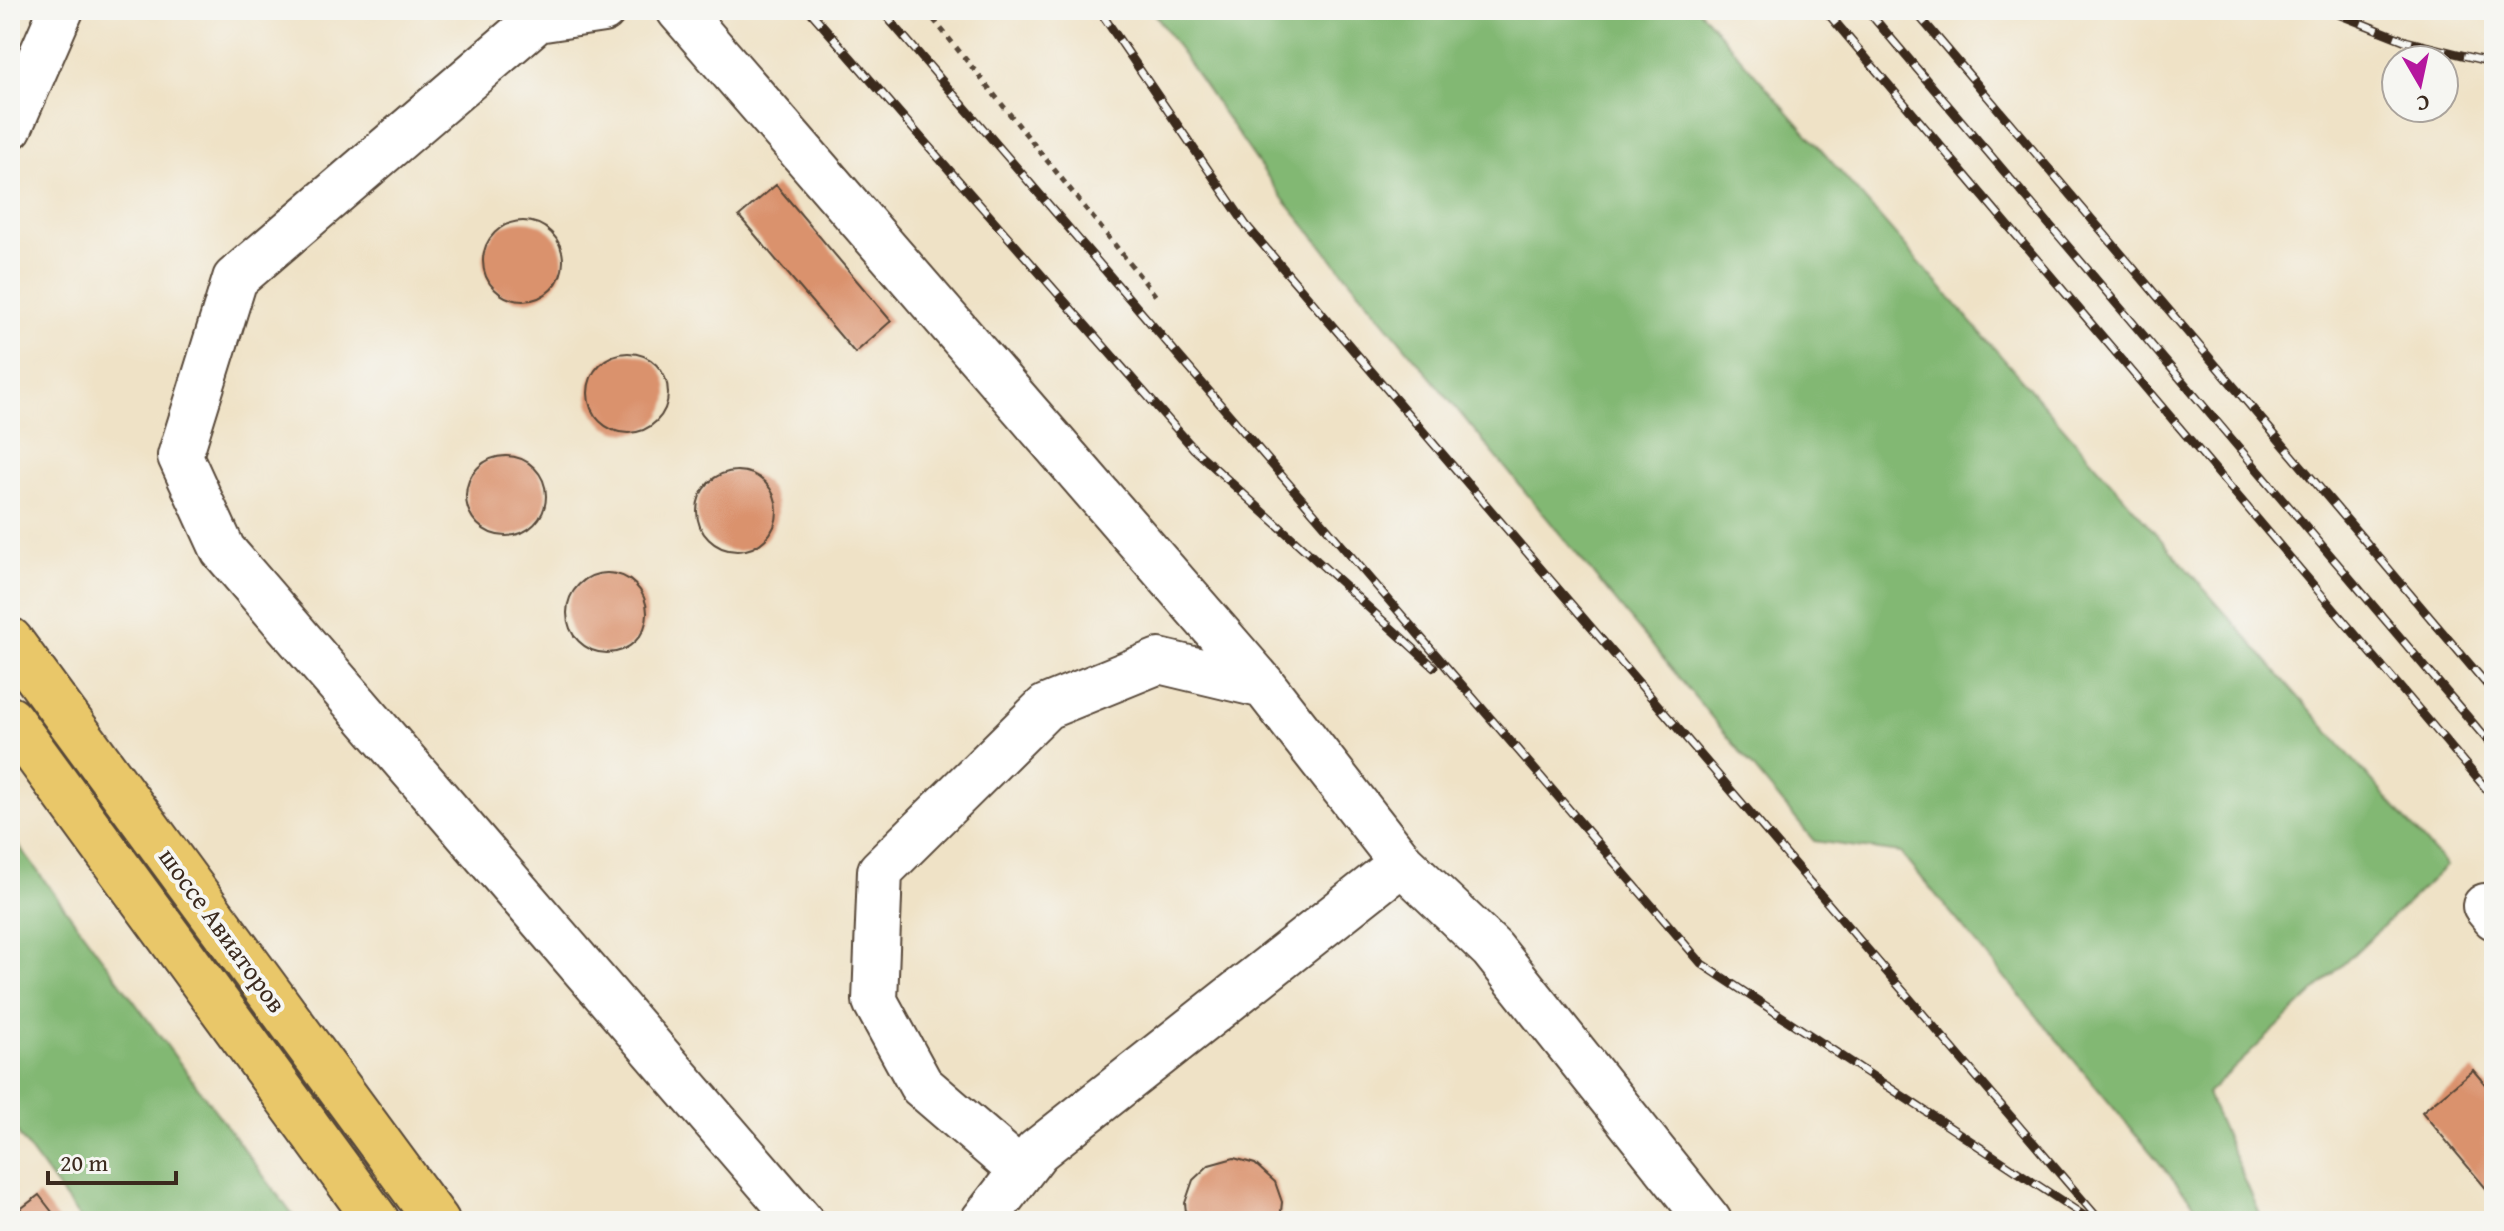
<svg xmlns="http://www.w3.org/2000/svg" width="2504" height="1231" viewBox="0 0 2504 1231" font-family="'Gentium Book Plus',serif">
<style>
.forest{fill:#82b873;stroke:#5e7148;stroke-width:2}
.building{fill:#da926d}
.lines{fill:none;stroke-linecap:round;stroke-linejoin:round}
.minor-casing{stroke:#564637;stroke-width:48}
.major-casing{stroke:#564637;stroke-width:48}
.path{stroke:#564637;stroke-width:5;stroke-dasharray:6 6;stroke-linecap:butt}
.minor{stroke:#fff;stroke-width:44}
.major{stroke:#e9c769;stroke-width:44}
.rail-casing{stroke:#3b2a1e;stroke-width:9}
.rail{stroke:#f6f6f2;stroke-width:6;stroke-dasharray:18;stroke-linecap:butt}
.labels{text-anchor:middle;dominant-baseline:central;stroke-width:8;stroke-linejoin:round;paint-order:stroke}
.street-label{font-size:26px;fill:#3b2a1e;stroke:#f6f6f2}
</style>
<rect width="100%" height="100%" fill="#f6f6f2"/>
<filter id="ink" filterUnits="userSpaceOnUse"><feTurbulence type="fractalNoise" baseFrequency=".0125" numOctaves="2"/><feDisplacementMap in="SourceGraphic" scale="16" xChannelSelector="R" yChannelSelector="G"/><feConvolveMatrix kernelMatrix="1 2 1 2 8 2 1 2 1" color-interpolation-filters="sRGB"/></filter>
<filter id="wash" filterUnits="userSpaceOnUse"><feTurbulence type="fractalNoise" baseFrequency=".006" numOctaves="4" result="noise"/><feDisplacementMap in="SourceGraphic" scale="32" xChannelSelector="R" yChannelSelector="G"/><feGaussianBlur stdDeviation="1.8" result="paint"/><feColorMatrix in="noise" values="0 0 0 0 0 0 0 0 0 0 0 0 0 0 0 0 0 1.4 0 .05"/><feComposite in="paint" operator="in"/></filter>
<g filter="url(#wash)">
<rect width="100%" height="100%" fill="#efe2c6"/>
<path class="forest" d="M1152,10H1699L2446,866L2207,1094L2263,1221H2208L1901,853L1814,841L1283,199Z
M10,834L297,1221H82L10,1123Z"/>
<g id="blocks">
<path class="building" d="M776,185L891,321L855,353L739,216Z
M483 261a40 40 0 1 1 80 0a40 40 0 1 1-80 0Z
M588 393a40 40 0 1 1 80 0a40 40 0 1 1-80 0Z
M466 496a40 40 0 1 1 80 0a40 40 0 1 1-80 0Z
M697 511a40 40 0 1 1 80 0a40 40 0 1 1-80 0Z
M567 613a40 40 0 1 1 80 0a40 40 0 1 1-80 0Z
M2473,1070L2494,1095V1198L2422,1112Z
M1234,1158L1255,1164L1275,1182L1282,1202L1280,1221H1187L1185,1203L1193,1180L1209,1165Z
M39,1195L59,1221H10V1217Z"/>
</g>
</g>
<g filter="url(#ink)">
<use href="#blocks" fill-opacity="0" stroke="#564637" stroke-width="2"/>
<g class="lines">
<defs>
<path id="minor" d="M603,10L537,20L235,279L180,456L223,550L801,1221
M679,10L1264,686
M10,127L61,10
M2485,906L2494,917
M1021,1171L921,1085L875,1001L880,871L1046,707L1159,661L1264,686L1402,863L1492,949L1709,1221
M983,1221L1037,1151L1402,863"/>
<path id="major" d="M10,640L437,1221
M10,719L377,1221"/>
</defs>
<use href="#minor" class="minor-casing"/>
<use href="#major" class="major-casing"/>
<path class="path" d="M926,10L1156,296"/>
<use href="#minor" class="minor"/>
<use href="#major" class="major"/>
<defs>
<path id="rail" d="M809,10L1194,449L1434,667
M881,10L1702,964L2092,1221
M1099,10L1246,225L2097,1217
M1825,10L2494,798
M1867,10L2494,748
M1914,10L2494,693
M2328,10L2406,41L2494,63"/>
</defs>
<use href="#rail" class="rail-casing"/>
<use href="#rail" class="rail"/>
</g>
</g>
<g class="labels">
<g class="street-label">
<text transform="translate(223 930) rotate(54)">шоссе Авиаторов</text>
</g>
</g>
<rect width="2504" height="1231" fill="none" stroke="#f6f6f2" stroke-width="40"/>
<g transform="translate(2420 84) rotate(171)"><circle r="38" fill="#f6f6f2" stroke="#aba49d" stroke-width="2"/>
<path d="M0-6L14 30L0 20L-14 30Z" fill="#b5179e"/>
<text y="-12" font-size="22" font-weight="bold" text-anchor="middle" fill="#3b2a1e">С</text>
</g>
<path d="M48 1171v12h128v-12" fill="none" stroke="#3b2a1e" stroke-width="4"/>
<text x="60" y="1171" font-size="24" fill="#3b2a1e" stroke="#f6f6f2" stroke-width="6" paint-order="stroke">20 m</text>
</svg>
